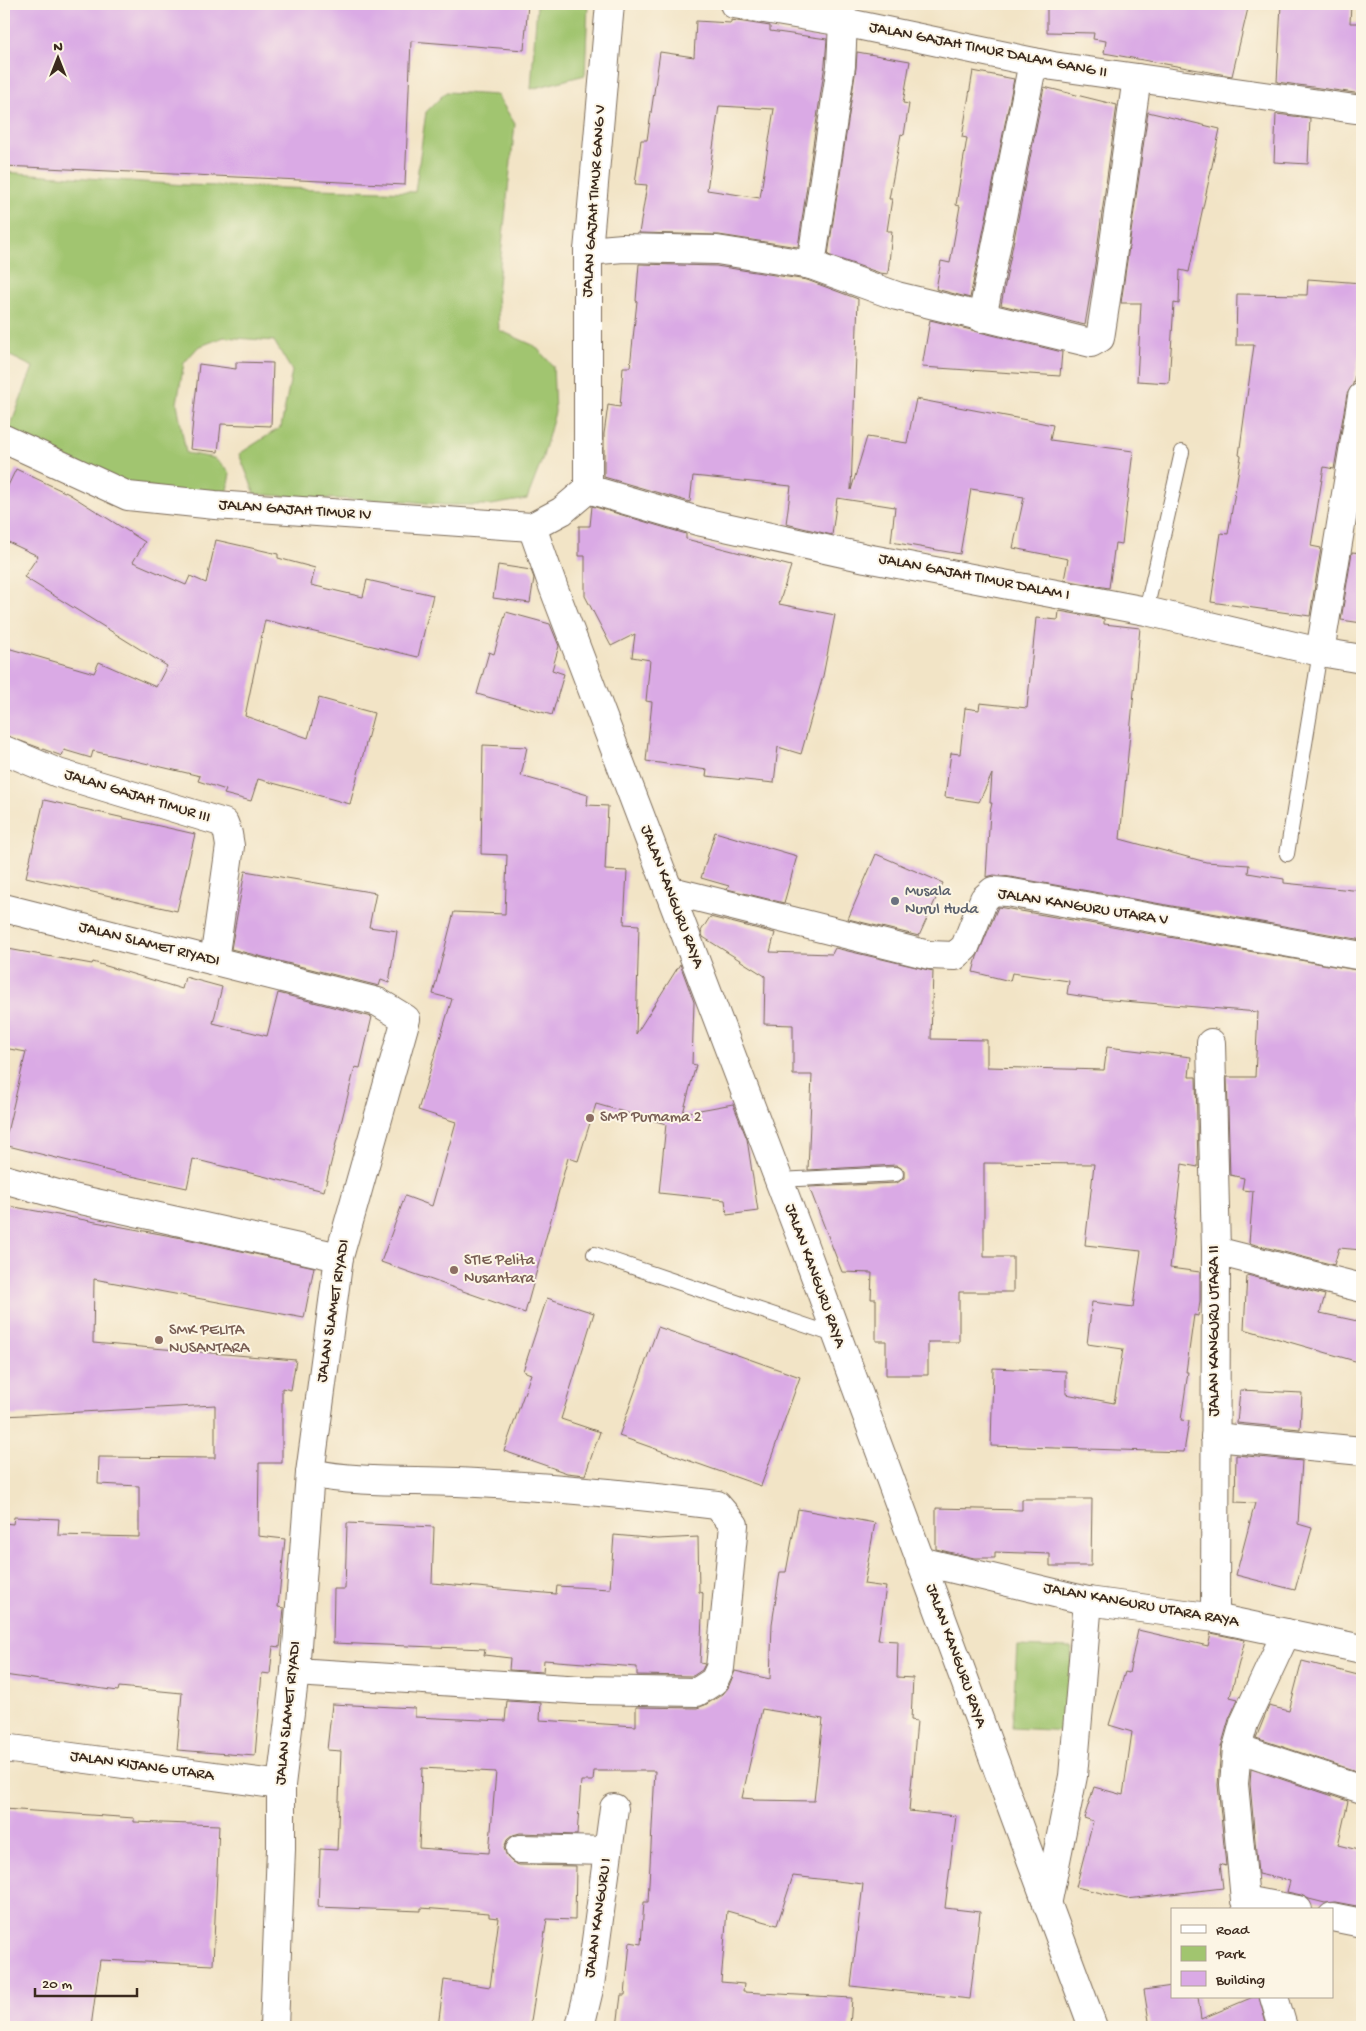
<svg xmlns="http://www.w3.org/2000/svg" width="1366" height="2031" viewBox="0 0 1366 2031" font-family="'Gochi Hand',sans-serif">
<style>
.green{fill:#a1c56f;stroke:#6e7846}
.building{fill:#daaae5;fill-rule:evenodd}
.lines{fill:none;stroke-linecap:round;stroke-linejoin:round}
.lane-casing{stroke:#7b6b59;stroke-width:16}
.street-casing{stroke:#7b6b59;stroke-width:30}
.lane{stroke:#fff;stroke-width:14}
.street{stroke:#fff;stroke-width:28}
.worship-dot{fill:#6b7280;stroke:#fcf5e5;stroke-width:2}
.education-dot{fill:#8d6e63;stroke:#fcf5e5;stroke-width:2}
.labels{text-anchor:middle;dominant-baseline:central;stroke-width:4;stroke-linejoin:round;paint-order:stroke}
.street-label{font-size:16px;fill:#3b2a1e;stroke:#fcf5e5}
.worship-label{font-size:16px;fill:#5b616d;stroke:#fcf5e5;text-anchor:start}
.education-label{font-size:16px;fill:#785e54;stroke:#fcf5e5;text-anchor:start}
</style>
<rect width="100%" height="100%" fill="#fcf5e5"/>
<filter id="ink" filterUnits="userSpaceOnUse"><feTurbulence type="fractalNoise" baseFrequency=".02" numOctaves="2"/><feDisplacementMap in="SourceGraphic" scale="10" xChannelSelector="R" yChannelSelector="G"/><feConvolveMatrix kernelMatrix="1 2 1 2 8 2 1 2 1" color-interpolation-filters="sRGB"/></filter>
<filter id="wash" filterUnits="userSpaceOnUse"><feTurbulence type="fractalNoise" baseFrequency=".0096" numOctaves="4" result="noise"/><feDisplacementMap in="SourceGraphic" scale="20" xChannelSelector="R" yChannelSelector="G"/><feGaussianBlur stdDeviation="1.12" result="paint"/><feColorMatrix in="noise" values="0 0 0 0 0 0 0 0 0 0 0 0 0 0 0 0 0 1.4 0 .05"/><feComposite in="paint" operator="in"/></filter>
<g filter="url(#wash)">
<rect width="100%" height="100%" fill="#f2e4c6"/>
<g class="green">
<path d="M537 4H588L585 75 531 89Z"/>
<path d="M446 92 497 95 515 124 497 293 499 330 535 346 553 366 555 412 542 460 527 499 491 505H444L406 501 307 498 255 494 239 454 281 427 292 371 274 341 224 337 198 347 184 363 177 403 186 453 214 458 230 473 227 491 198 496 115 480 9 430 33 367 4 353V172L185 185 415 192 426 112Z"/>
<path d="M1017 1646 1072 1648 1067 1731 1012 1728Z"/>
</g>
<g id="blocks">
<g class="building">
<path d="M4 4H528L524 50 411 41 405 185 4 166Z"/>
<path d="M1047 4H1249L1232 76 1104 53 1106 41 1093 39 1094 33 1047 32Z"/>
<path d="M1281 4H1351L1350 23H1362V94L1277 82Z"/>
<path d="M731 20 770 26V31L827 39 825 64 798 247 719 235 639 233 647 185 635 184 641 140H647L660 52 694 57 696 21 731 23ZM719 106 774 109 760 198 707 190Z"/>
<path d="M857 52 910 61 903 103 909 104 904 135 901 134 889 199H892L887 231H892L888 274 880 273 828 255 856 68Z"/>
<path d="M973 71 1014 79 970 298 936 289 941 261 950 263 960 206 956 205 967 138 962 137Z"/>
<path d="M1044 87 1117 105 1094 271 1085 325 1001 305Z"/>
<path d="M1148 112 1220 129 1189 272 1180 270 1179 304 1174 303 1169 383 1137 381 1141 303H1121Z"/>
<path d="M1276 114 1310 118 1308 164 1274 162Z"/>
<path d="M639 264 716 266 807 280 858 299 851 490 867 437 907 443 916 399 1053 425 1050 440 1133 451 1122 544 1115 543 1109 588 1064 580 1068 559 1013 548 1024 497 971 489 960 554 891 542 895 507 837 498 832 535 786 524 791 486 693 476 690 502 604 477V434L608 405 620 407 623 367H630L637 301H636Z"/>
<path d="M1308 279 1362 283V344L1353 384 1347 394 1334 469 1324 467 1311 546 1321 548 1310 616 1211 602 1221 533 1228 534 1241 456 1239 455 1254 345H1236L1237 294 1307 295Z"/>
<path d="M930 320 1062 352 1060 376 922 367Z"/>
<path d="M236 362 273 363 271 426 221 424 218 452 190 449 199 364 236 369Z"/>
<path d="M16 469 69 494 145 542 133 562 186 585 190 576 206 583 216 540 278 554V558L315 568 311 585 363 597 367 580 433 595 418 657 265 620 245 716 308 738 319 698 374 713 350 804 258 779 251 801 224 794 226 790 198 781 200 776 93 751 91 758 64 750 62 756 4 735V647L94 673 99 662 156 687 167 666 24 577 38 556 4 540V494Z"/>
<path d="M592 506 686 534V539L791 566 779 604 835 615 823 676 801 754 778 747 774 783 706 776 707 770 646 761 652 702 646 701 650 660 632 657 635 634 611 646 585 596V556H579V526H590Z"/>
<path d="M1352 552 1362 553V623L1341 620Z"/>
<path d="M498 565 531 570 534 578 530 603 493 598Z"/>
<path d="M1059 611 1104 619V624L1140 628 1120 839 1206 862 1249 865 1248 873 1284 879V883L1362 891V940L1010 877 994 875 986 877 990 812 992 803H990L992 774 979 802 945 797 951 753 960 754 965 708 979 710 980 703 1027 708 1036 618 1058 620Z"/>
<path d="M506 612 550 624 559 646 552 670 564 674 552 715 477 694 489 652 494 654Z"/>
<path d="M483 745 527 747 521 776 588 795 587 805 608 806 605 870 627 871 624 924 639 925 636 1034 680 964 694 1002 692 1064 696 1065 683 1113 733 1104 747 1139 758 1211 727 1215 725 1200 659 1193 666 1124 596 1104 578 1161 568 1158 525 1313 381 1262 405 1196 432 1206 456 1122 418 1110 452 999 433 994 454 912 505 914 507 855 481 854Z"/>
<path d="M44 800 195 834 177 911 26 877Z"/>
<path d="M715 832 797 856 784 903 727 889 729 886 701 878Z"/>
<path d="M876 854 943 883 919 936 848 919Z"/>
<path d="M245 871 376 893 369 927 397 931 389 983 381 980 379 986 231 949Z"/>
<path d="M998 907 1362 971V1250L1339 1248 1334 1265 1249 1243 1253 1191 1242 1190 1244 1178 1230 1175 1227 1077H1255L1258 1012 1099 999 1067 994 1069 981 1012 973 1010 981 973 972 977 957Z"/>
<path d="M710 917 775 933 770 952 832 954 835 948 933 971 931 1039 987 1040V1067L1104 1070 1107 1047 1191 1057 1189 1077H1196L1198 1167 1182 1164 1170 1268 1200 1272V1301L1198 1316 1194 1315 1186 1372H1188L1181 1420 1189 1421 1184 1452 991 1446 993 1368 1066 1371V1394L1114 1403 1123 1349 1087 1344 1092 1302 1133 1307 1141 1251 1085 1245 1094 1164 984 1163V1257H1013V1292H959V1342H928V1375H886V1341H876V1299H871L872 1273 842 1272 809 1187 897 1183 904 1178V1170L896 1165 808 1170 812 1075H793V1025L764 1024 765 976 703 937 701 931Z"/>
<path d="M8 949 92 964 93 962 182 989 185 977 222 987 213 1023 267 1036 278 993 372 1017 360 1068 355 1067 324 1191 193 1159 187 1188 113 1172 4 1145 26 1052 4 1048V974Z"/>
<path d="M4 1205 182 1238 314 1267 304 1318 94 1279 93 1343 296 1360 291 1390 282 1388V1463H259L258 1536 285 1539 278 1607 284 1608 280 1647 273 1646 270 1674 262 1673 255 1756 177 1750 182 1693 119 1687 118 1691 4 1675V1523L13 1524 14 1517 59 1519 58 1535 139 1537V1486L98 1484 99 1457 215 1458V1405L4 1416Z"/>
<path d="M1247 1275 1325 1295 1320 1313 1362 1322V1363L1244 1329Z"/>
<path d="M547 1298 594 1313 561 1419 600 1432 585 1475 567 1473 504 1451 531 1374 523 1371Z"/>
<path d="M658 1327 800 1377 761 1486 619 1436Z"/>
<path d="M1240 1390 1302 1393 1300 1429 1237 1423Z"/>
<path d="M1236 1455 1302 1461 1298 1524 1312 1528 1295 1590 1236 1575 1255 1503 1235 1502Z"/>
<path d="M1022 1499H1092L1091 1566H1050V1554L995 1552V1558H974L936 1549V1508L1022 1510Z"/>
<path d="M798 1509 875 1523 864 1584 886 1587 878 1640 898 1641 897 1677 913 1678 911 1720 917 1721 909 1811 956 1816 945 1908 980 1912 970 1999 851 1986 863 1884 793 1876 777 1925 727 1911 721 1982 744 1984 743 1992 852 1998 850 2027H617L621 1995H625L630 1942 641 1944 644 1902H648L655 1771H594L593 1781H581L577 1835 520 1833 513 1835 507 1840 504 1848 507 1857 512 1862 519 1865 576 1866 575 1920 547 1919 530 2027H438L444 1980 490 1987 499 1918 489 1917V1913L421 1908V1911L318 1907 320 1849 337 1850 341 1751 327 1750 332 1704 415 1708V1717L505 1721 507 1701 541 1703 540 1720 636 1726V1707L697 1708 705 1705 723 1694 728 1688 735 1671 770 1679 772 1624 780 1572H786ZM762 1709 823 1719 814 1801 753 1800 754 1799 742 1798ZM422 1768 496 1772 489 1853 419 1848Z"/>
<path d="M347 1523 434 1527 432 1583 556 1594 557 1586 610 1589 614 1535 658 1539 698 1537 699 1592 703 1593 700 1663 705 1664 702 1670 693 1676 637 1675V1667L544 1660 543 1672 509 1670 510 1658 484 1655 485 1649 333 1643 334 1589H345Z"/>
<path d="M1138 1630 1208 1646 1211 1633 1245 1640 1230 1697 1238 1699 1229 1719 1221 1747 1218 1785 1226 1866 1220 1864 1223 1888 1127 1899 1076 1887 1093 1821 1084 1818 1094 1787 1123 1795 1132 1732 1109 1725 1125 1672 1129 1673Z"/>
<path d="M1302 1661 1362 1676V1762L1359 1761 1356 1771 1256 1738 1269 1706 1289 1711Z"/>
<path d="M1251 1769 1348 1801 1338 1845 1362 1851V1907L1335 1902 1325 1903 1309 1899 1301 1895 1287 1892 1290 1881 1258 1874 1250 1784Z"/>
<path d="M4 1809 134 1818V1822L219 1825 213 1965 100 1960 91 2027H4Z"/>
<path d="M1172 1986V1997H1198L1201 2019 1253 1997H1259L1267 2027H1150L1144 1990Z"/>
</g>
</g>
</g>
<g filter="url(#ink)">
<use href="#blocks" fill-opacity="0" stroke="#7b6b59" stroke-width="1"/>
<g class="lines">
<defs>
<g id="lane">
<path d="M1146 611 1182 452"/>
<path d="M1287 854 1320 652"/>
<path d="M779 1180 896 1174"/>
<path d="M594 1254 837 1336"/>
</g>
<g id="street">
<path d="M734 4 843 22 1053 66 1362 110"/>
<path d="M588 251 623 248 717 250 811 265 841 66 843 22"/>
<path d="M811 265 897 296 1091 343 1100 338C1114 251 1124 165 1137 78"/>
<path d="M982 318 1033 62"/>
<path d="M4 439 128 496 215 505 532 527 562 511 588 489"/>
<path d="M588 489 698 521 866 558 1146 611 1320 652 1362 659"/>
<path d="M588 489V251L610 4"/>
<path d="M532 527 554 589 804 1246 1093 2027"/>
<path d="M1320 652 1362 397"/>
<path d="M4 750 58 773 224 823 228 834 230 846 214 961"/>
<path d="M668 890 929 955 955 956 965 947 984 899 993 891 1007 892 1362 956"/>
<path d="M4 908 378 1002 406 1019 339 1257 310 1473 295 1672 281 1785V1849L274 2027"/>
<path d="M1211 1043 1216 1251 1215 1618"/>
<path d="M4 1179 68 1197 339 1257"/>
<path d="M1216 1251 1362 1288"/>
<path d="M1215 1437 1362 1451"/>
<path d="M920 1561 1088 1601 1215 1618 1362 1649"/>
<path d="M295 1672 583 1690 697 1692 714 1681 720 1668 734 1525 717 1505C631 1494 544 1486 457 1482 408 1480 357 1483 310 1473"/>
<path d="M4 1748 281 1785"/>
<path d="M1237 1748 1362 1789"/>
<path d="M520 1849 608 1851"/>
<path d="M1245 1900 1298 1910"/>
<path d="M1047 1905 1073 1776 1088 1601"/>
<path d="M1248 1910 1245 1900 1234 1784 1237 1748 1244 1723 1286 1633"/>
<path d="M1332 1917 1362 1923"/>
<path d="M1274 1997 1283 2027"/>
<path d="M580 2027 590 1985 614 1808"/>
</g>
</defs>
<use href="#lane" class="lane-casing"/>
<use href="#street" class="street-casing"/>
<use href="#lane" class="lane"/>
<use href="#street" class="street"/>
</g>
</g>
<circle class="worship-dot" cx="895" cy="901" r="5"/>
<g class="education-dot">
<circle cx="590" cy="1118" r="5"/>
<circle cx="454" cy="1270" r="5"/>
<circle cx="159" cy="1340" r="5"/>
</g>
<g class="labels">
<g class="street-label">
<text transform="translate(988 51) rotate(11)">JALAN GAJAH TIMUR DALAM GANG II</text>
<text transform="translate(595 201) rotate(-86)">JALAN GAJAH TIMUR GANG V</text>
<text transform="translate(295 511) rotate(4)">JALAN GAJAH TIMUR IV</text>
<text transform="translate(974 578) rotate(11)">JALAN GAJAH TIMUR DALAM I</text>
<text transform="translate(137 797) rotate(17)">JALAN GAJAH TIMUR III</text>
<text transform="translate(671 897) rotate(69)">JALAN KANGURU RAYA</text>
<text transform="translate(1083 908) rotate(9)">JALAN KANGURU UTARA V</text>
<text transform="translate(149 945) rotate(14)">JALAN SLAMET RIYADI</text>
<text transform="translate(814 1276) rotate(70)">JALAN KANGURU RAYA</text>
<text transform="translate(334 1311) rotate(-81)">JALAN SLAMET RIYADI</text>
<text transform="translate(1215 1331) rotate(-90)">JALAN KANGURU UTARA II</text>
<text transform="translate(1141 1606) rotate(10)">JALAN KANGURU UTARA RAYA</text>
<text transform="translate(955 1656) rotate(70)">JALAN KANGURU RAYA</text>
<text transform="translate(289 1713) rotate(-84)">JALAN SLAMET RIYADI</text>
<text transform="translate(142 1767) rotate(8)">JALAN KIJANG UTARA</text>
<text transform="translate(599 1918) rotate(-82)">JALAN KANGURU I</text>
</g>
<g class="worship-label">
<text x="905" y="892">Musala<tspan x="905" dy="18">Nurul Huda</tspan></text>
</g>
<g class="education-label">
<text x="600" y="1118">SMP Purnama 2</text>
<text x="464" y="1261">STIE Pelita<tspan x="464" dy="18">Nusantara</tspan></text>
<text x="169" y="1331">SMK PELITA<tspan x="169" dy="18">NUSANTARA</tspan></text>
</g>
</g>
<rect width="1366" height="2031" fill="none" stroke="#fcf5e5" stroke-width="20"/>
<rect x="1171" y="1908" width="162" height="90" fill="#fcf5e5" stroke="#afa495"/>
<rect x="1181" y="1925" width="25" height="8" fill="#ffffff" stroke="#afa495"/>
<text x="1216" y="1934" font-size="15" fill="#3b2a1e">Road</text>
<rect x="1181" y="1946" width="25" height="15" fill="#a1c56f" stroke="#afa495"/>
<text x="1216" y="1958" font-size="15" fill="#3b2a1e">Park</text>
<rect x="1181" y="1971" width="25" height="15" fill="#daaae5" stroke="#afa495"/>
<text x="1216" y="1984" font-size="15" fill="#3b2a1e">Building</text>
<g transform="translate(58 58)" stroke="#fcf5e5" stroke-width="4" paint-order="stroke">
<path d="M0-4L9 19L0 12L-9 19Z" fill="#3b2a1e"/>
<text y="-8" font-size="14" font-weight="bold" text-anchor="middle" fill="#3b2a1e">N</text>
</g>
<path d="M35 1988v8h102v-8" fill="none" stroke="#3b2a1e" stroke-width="2.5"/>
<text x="42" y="1988" font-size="15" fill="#3b2a1e" stroke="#fcf5e5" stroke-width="4" paint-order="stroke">20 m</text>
</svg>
